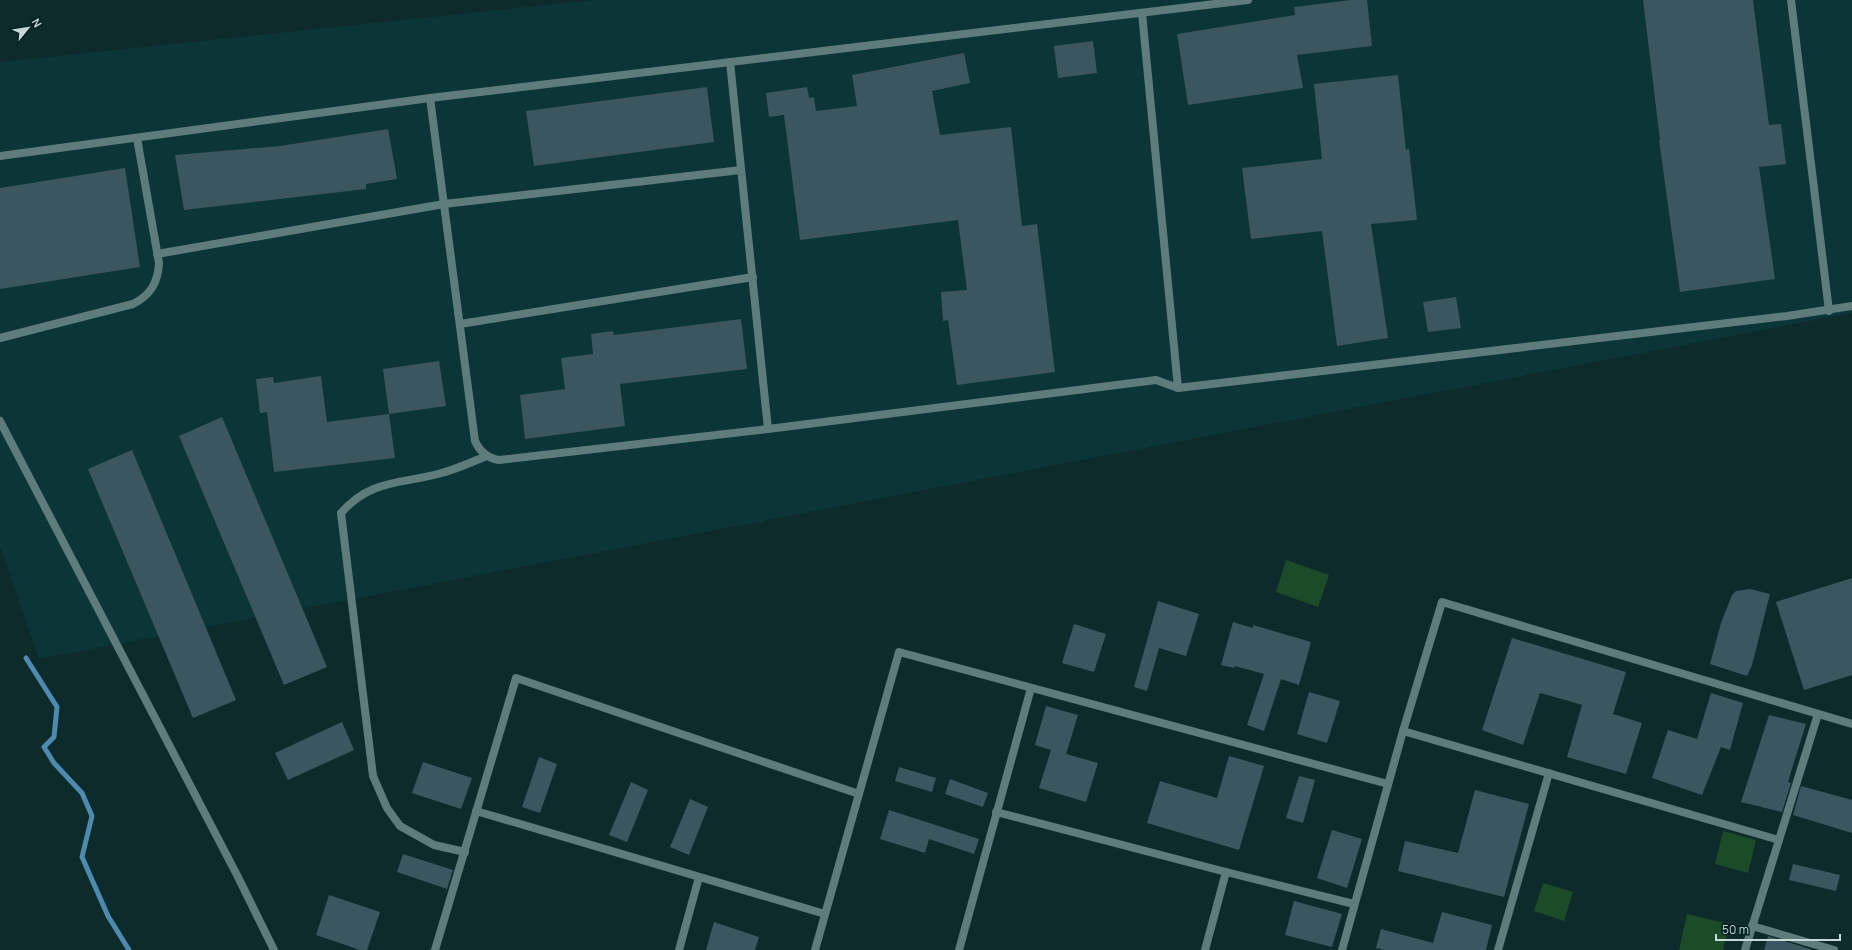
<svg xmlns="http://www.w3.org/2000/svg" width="1852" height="950" viewBox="0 0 1852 950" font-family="Manrope,sans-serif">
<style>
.built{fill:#0b3536}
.green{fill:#1b4b28}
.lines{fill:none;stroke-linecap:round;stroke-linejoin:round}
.stream{stroke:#4e8ab0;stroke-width:5}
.building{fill:#3b565e}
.street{stroke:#5e7c7c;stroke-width:8}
</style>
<rect width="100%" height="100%" fill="#0e2b2b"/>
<path class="built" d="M594 0H1852V313L39 659 0 546V62Z"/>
<g class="green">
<path d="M1286 560 1329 575 1318 607 1276 592Z"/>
<path d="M1723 831 1756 840 1748 873 1715 864Z"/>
<path d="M1543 883 1573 892 1564 921 1534 911Z"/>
<path d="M1687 914 1729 924 1723 950H1679Z"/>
</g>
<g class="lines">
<path class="stream" d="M26 658 57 707 54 737 44 747 54 763 82 793 92 816 82 857 108 916 129 950"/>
</g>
<g class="building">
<path d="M1351 0H1367L1372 46 1297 55 1303 88 1188 105 1177 34 1295 15 1294 7Z"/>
<path d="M1643 0H1753L1769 125 1781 124 1786 164 1759 167 1775 279 1680 292 1659 140H1660Z"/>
<path d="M1093 41 1097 73 1058 78 1054 46Z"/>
<path d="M964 53 970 83 932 91 940 135 1011 127 1022 226 1037 224 1055 372 957 385 948 320 943 321 941 292 967 290 958 220 800 240 784 115 769 117 766 93 807 87 809 98 814 97 816 111 857 106 852 75Z"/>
<path d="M1398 75 1406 150 1409 149 1417 220 1371 224 1388 338 1337 346 1322 231 1251 239 1242 168 1322 159 1314 84Z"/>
<path d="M707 87 714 142 534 166 526 111Z"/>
<path d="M388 129 397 179 366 184V189L184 210 175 155 280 146Z"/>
<path d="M125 168 140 267 0 289V188Z"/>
<path d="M1456 297 1461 328 1428 332 1423 302Z"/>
<path d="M741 319 747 369 620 384 625 426 525 439 520 395 565 389 561 358 593 354 591 334 613 331 614 335Z"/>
<path d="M439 361 446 406 389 414 383 369Z"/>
<path d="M321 376 327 422 389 414 395 458 274 472 267 412 260 413 256 379 273 377 274 383Z"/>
<path d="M222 417 327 667 284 685 179 436Z"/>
<path d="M132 450 236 700 193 718 88 469Z"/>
<path d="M1852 578V675L1804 690 1776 602Z"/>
<path d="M1750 589 1770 594 1752 665 1747 676 1710 664 1721 623 1732 595 1736 591Z"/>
<path d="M1158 601 1199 614 1186 656 1159 648 1147 691 1134 687Z"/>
<path d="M1233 622 1253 628V625L1311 642 1299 685 1281 679 1264 731 1247 725 1264 674 1235 666 1234 668 1221 665Z"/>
<path d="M1074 624 1106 634 1094 672 1062 663Z"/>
<path d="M1512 638 1626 672 1613 714 1642 723 1626 774 1567 757 1582 705 1569 701 1540 693 1523 745 1482 730Z"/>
<path d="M1309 692 1340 701 1327 743 1297 734Z"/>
<path d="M1711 693 1743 703 1730 750 1721 747 1702 795 1652 778 1668 730 1697 739Z"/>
<path d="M1046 706 1078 715 1066 754 1098 763 1086 802 1039 788 1051 750 1035 745Z"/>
<path d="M1769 715 1806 724 1794 762 1788 782 1791 783 1782 812 1741 802Z"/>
<path d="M342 722 354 750 288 780 275 753Z"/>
<path d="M1229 756 1264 766 1239 850 1147 823 1160 781 1217 798Z"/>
<path d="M539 757 557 764 540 813 522 807Z"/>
<path d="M423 762 472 778 461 809 412 793Z"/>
<path d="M899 767 936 778 932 792 895 781Z"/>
<path d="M1299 776 1315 780 1303 823 1286 818Z"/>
<path d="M950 779 988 793 983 807 945 794Z"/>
<path d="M631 782 648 790 627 842 609 835Z"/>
<path d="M1801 786 1852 800V833L1793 815Z"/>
<path d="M1475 790 1529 804 1504 897 1398 871 1405 841 1458 853Z"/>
<path d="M690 799 708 807 689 855 670 847Z"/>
<path d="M889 810 979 839 974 854 929 839 925 853 880 839Z"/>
<path d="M1332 830 1362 839 1347 888 1317 878Z"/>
<path d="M403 854 453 870 447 889 397 872Z"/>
<path d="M1793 864 1840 875 1836 891 1789 880Z"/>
<path d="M329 895 380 912 367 950H360L316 935Z"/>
<path d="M1294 901 1342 914 1332 947 1285 935Z"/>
<path d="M1442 912 1492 925 1486 950H1385L1376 948 1381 929 1433 943Z"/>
<path d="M714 922 759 937 755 950H706Z"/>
<path d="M1768 936 1813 950H1764Z"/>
</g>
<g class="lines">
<g class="street">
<path d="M1791 0 1829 311"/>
<path d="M1142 13 1178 388"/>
<path d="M730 62 768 429"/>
<path d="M430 98 475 441C480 452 487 458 499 460L768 429 1156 380 1178 388 1787 316 1852 306"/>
<path d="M0 156 430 98 1248 0"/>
<path d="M157 254 444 204 741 170"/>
<path d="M460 324 753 277"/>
<path d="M0 338 133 304C151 295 158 282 159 263L137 138"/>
<path d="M0 421 237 875 274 950"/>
<path d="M1403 731 1779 840"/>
<path d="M476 811 825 914"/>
<path d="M996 812 1226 872 1354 904"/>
<path d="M465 852 434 845 400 826 387 808 373 776 341 513C370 480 399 484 438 474 455 470 471 462 487 456"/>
<path d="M1752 926 1834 950"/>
<path d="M435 950 516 678 859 794"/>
<path d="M679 950 699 877"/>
<path d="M815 950 899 652 1388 784"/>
<path d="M959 950 1031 688"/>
<path d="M1205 950 1226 872"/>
<path d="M1342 950 1403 731 1442 602 1852 724"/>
<path d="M1498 950 1549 773"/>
<path d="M1745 950 1818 714"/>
</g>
</g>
<g transform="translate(28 28) rotate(60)" stroke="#042122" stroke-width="3" paint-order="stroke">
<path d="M0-3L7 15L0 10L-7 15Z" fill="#c9d9d9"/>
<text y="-6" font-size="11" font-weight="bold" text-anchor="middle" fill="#c9d9d9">N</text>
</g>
<path d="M1716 934v6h124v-6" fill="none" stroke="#c9d9d9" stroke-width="2"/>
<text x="1722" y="934" font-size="12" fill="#c9d9d9" stroke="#042122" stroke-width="3" paint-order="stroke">50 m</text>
</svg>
